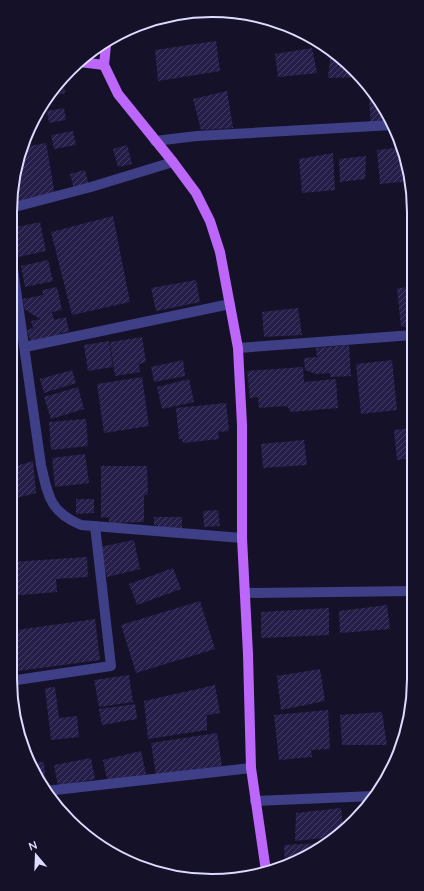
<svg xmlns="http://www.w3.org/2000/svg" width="424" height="891" viewBox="0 0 424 891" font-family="'Nunito Sans',sans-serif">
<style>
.building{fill:url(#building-hatch)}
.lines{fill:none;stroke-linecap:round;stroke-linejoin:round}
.minor{stroke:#3e3f86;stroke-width:10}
.major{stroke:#bc66fa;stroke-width:10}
.rim{fill:none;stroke:#dddbfe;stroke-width:2}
</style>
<defs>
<pattern id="building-hatch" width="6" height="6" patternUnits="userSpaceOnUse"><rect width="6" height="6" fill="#251e49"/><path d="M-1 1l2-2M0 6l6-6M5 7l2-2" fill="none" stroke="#443e64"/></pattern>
</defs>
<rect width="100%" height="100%" fill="#151129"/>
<g class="building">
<path d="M216 41 220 71 158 81 155 50Z"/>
<path d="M312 48 317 73 278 77 275 54Z"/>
<path d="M331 50 335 52 360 77 328 78Z"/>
<path d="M63 79 65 93 52 96 57 88Z"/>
<path d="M368 85 372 89 393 125 371 126Z"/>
<path d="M227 91 233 128 201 130 193 99Z"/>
<path d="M64 108 66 120 49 123 47 111Z"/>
<path d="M73 131 76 145 54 149 51 135Z"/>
<path d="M46 143 55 195 12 203 17 177 21 176 19 166 23 147Z"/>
<path d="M127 145 132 164 118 167 113 149Z"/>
<path d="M402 147 411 181 380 184 377 150Z"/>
<path d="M333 153 335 190 302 193 299 159Z"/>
<path d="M366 156 365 179 340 182 339 159Z"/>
<path d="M85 170 89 185 74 189 70 174Z"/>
<path d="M113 216 130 302 72 315 51 232Z"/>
<path d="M40 222 46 251 18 257 12 228Z"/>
<path d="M48 260 53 281 25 287 21 266Z"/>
<path d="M196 280 200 302 156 311 151 288Z"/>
<path d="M57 287 62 310 52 312 54 320 66 317 69 332 61 333 62 337 31 343 27 330 33 328 31 321 40 319 24 309 23 299 43 295 42 290Z"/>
<path d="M413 287V326L401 327 397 288Z"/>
<path d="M298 308 302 335 264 337 262 312Z"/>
<path d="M142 337 146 362 139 364 140 372 115 376 110 342Z"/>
<path d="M109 341 113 367 88 371 84 345Z"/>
<path d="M349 345 351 376 330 377V373L316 374 305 370 304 358 317 357 316 348Z"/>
<path d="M183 360 185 376 154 382 151 367Z"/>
<path d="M392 360 397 410 361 414 356 364Z"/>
<path d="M303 367 304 382 336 379 338 408 291 412 287 406 259 408 258 397 250 398 247 371Z"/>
<path d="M72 370 76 383 44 393 40 379Z"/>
<path d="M142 377 149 426 104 433 97 384Z"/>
<path d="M189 379 194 402 162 409 157 387Z"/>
<path d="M78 387 84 409 51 419 44 397Z"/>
<path d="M226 403 229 431 218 432 219 439 183 443 182 439H179L176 408Z"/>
<path d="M86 419 88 446 51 450 49 422Z"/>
<path d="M413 428V458L397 460 394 430Z"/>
<path d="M304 440 307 465 263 468 261 444Z"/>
<path d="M85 454 89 483 55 487 52 458Z"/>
<path d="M33 461 36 493 16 498 13 467Z"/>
<path d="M101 466H147L148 494 144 496V522L109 523V517L101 518Z"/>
<path d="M407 471H413V486L408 487Z"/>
<path d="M76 499H94V513L76 514Z"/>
<path d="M218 510 220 526 204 527 203 511Z"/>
<path d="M154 517H182V529H158V525H154Z"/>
<path d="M134 540 140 569 107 577 99 547Z"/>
<path d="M87 557 88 577 56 579 57 592 10 596V562Z"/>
<path d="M173 568 181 589 137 605 129 584Z"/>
<path d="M200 601 215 649 136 673 121 625Z"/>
<path d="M387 605 390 629 340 633 339 611Z"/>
<path d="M329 608V635L261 638V612Z"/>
<path d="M95 619 100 660 10 672V631Z"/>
<path d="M320 669 325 701 281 710 277 676Z"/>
<path d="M129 675 133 702 99 707 94 680Z"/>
<path d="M215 685 220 713 207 715V730L148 739 144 701Z"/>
<path d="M55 687 59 718 77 716 79 737 51 740 45 688Z"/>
<path d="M135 704 137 719 102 725 99 709Z"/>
<path d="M328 710 330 749 311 750 312 757 279 760 274 715Z"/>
<path d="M382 712 387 745H342L340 715Z"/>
<path d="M217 733 222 766 156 775 151 743Z"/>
<path d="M141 751 146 774 108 783 103 760Z"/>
<path d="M91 758 95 779 58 786 54 765Z"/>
<path d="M44 762 46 785H43L31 763Z"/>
<path d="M341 808 343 828 332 837 295 841 296 813Z"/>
<path d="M323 843 302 860 285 865 284 845Z"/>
</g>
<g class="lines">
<g class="minor">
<path d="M155 141 197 136 393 125"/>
<path d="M11 208 91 187 173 162"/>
<path d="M10 248 41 465C48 496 50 512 81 525L242 538"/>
<path d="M25 347 230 304"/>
<path d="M238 348 413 335"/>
<path d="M245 593 414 591"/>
<path d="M10 681 111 666 95 526"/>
<path d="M46 791 251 768"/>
<path d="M255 801 374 796"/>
</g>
<g class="major">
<path d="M106 45 104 65 118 94 173 162 196 193 210 221 220 252 238 348 242 425V538L248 654 251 768 266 871"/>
<path d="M80 62 104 65"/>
</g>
</g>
<path d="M0 0H424V891H0ZM212 17H212A195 195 0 0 1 407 212V679A195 195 0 0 1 212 874H212A195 195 0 0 1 17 679V212A195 195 0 0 1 212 17Z" fill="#151129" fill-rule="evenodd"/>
<path class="rim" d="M212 17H212A195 195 0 0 1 407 212V679A195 195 0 0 1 212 874H212A195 195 0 0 1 17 679V212A195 195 0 0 1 212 17Z"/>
<g transform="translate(36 855) rotate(341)" stroke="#151129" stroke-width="3" paint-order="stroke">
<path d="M0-3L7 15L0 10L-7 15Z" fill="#dddbfe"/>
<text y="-6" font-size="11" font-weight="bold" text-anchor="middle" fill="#dddbfe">N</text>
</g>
</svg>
